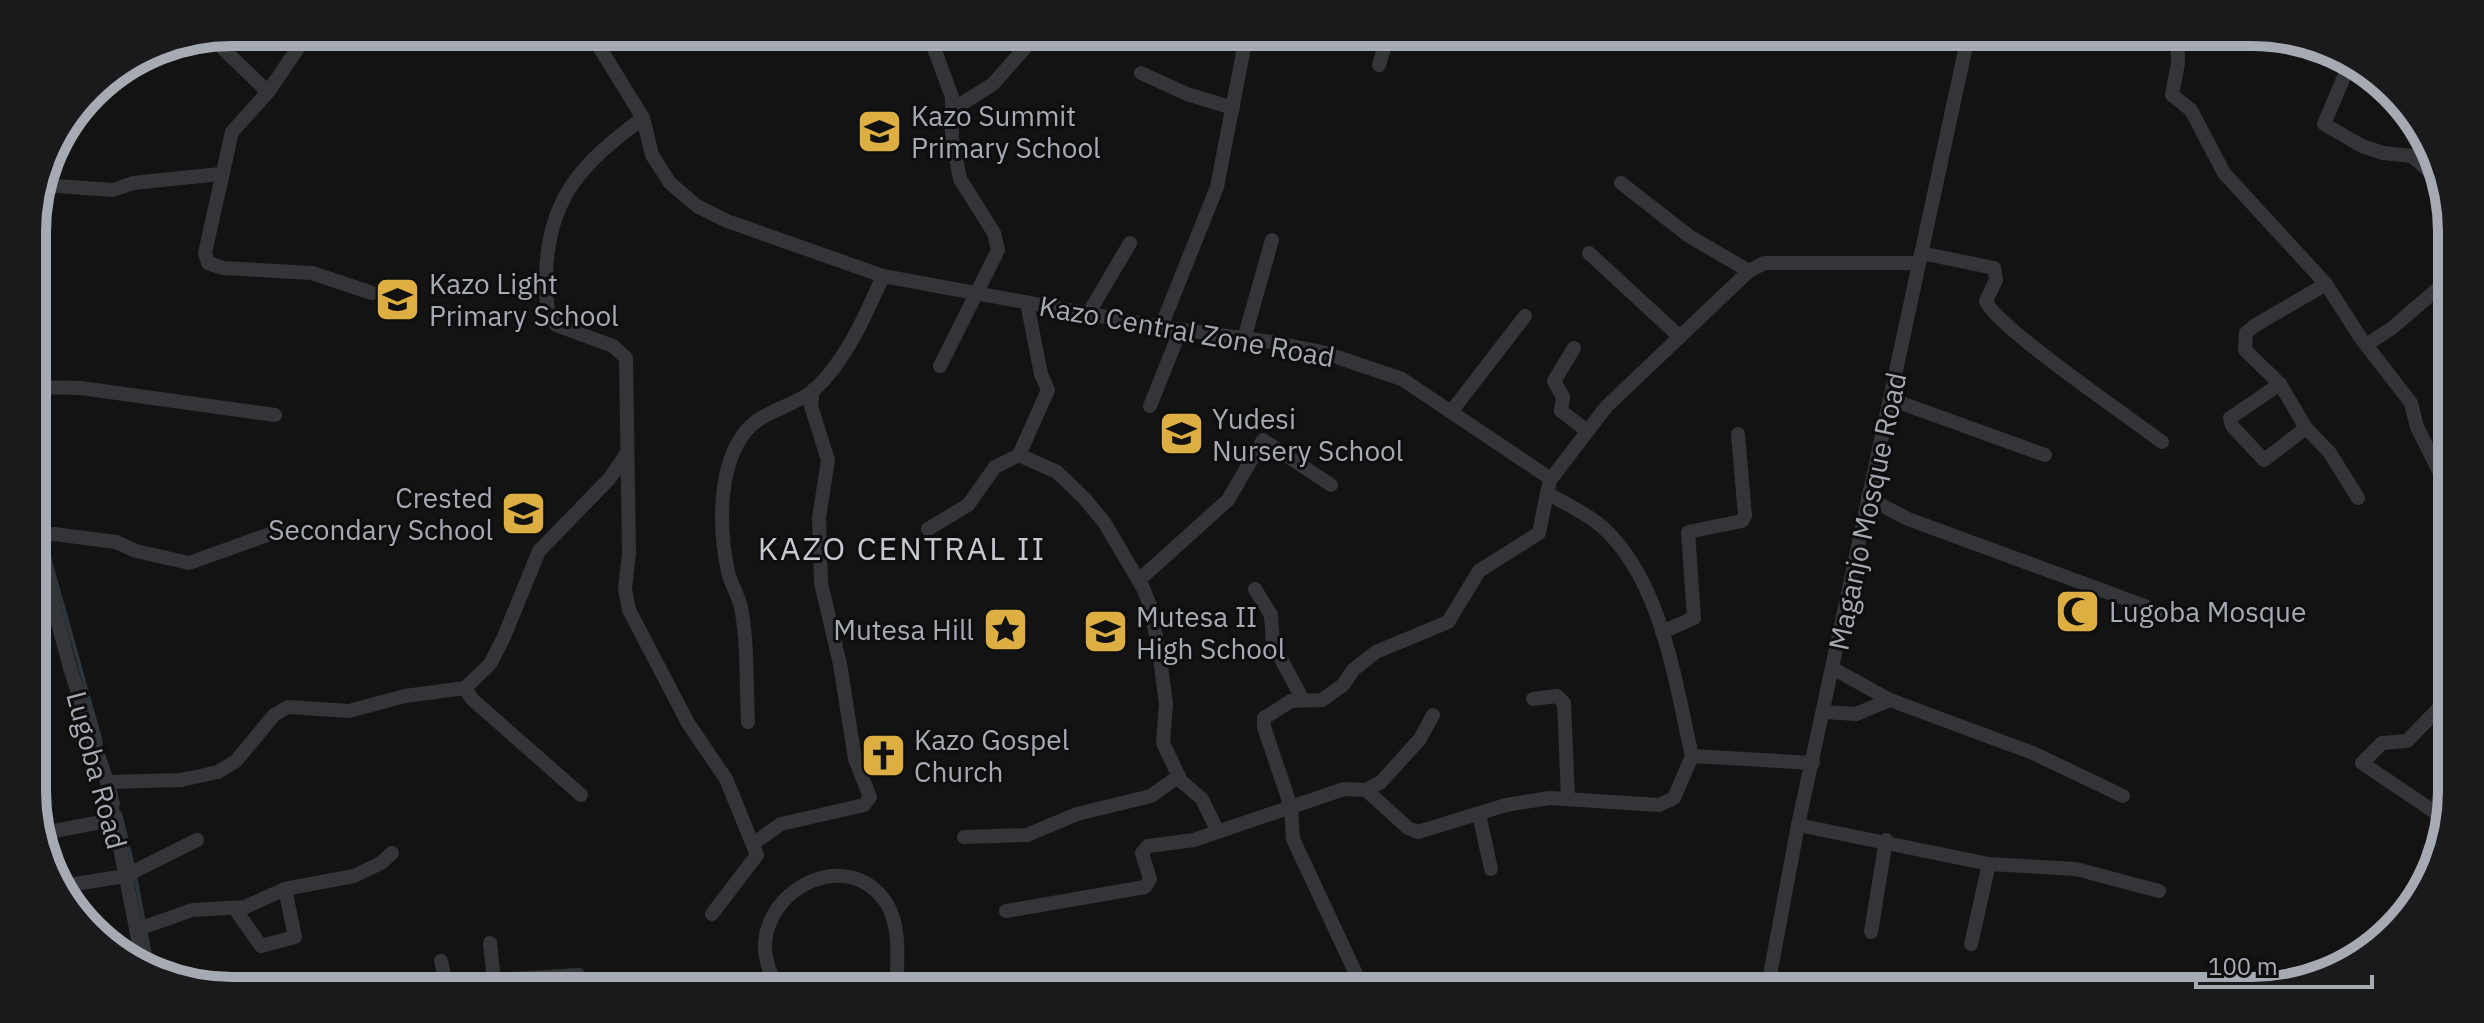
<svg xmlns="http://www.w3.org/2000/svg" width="2484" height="1023" viewBox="0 0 2484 1023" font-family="'IBM Plex Sans',sans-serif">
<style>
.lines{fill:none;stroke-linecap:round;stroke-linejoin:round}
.stream{stroke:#2e353b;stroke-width:4}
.minor{stroke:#343539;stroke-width:14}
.labels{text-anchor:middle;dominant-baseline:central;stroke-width:6;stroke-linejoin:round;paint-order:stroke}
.poi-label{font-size:28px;fill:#a6aab3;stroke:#0e0e0f;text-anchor:start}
.street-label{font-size:28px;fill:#a6aab3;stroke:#0e0e0f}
.quarter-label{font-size:32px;letter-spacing:2px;fill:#c6c9d0;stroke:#0e0e0f}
.rim{fill:none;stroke:#a6aab3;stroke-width:10}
</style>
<rect width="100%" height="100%" fill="#131314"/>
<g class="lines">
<g class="stream">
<path d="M34 481 43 530"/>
<path d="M44 539 101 742"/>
<path d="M34 586H35"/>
<path d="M114 785 118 804"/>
<path d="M120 813 133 866"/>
<path d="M135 875 153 971"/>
</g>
<g class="minor">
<path d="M309 32 268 92 232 132 205 253 208 263 223 268 312 273 372 293"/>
<path d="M590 32 643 118 652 155 670 183 697 206 727 221 883 276 1161 327 1272 342 1322 352 1402 379 1551 479 1606 407 1749 271 1764 263H1919"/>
<path d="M928 32 952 97V138L960 179 994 233 998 250 940 366"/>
<path d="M1228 32 1245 38"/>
<path d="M2177 32 2178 63 2172 95 2191 110 2224 173 2326 284 2360 337 2411 403 2417 427 2446 485"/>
<path d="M210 36 268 92"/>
<path d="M1379 65 1389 32"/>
<path d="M2349 65 2324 124 2362 146 2383 153 2412 156 2438 179"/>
<path d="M1141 73 1187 94 1233 108"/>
<path d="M952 110 993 84 1039 32"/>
<path d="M643 118C582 163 547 198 546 278 546 294 545 311 556 325L613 346 626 358 629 553 625 589 629 610 688 723 726 779 757 855 712 914"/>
<path d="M1621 183 1689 236 1749 271"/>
<path d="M42 185 113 190 133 183 220 174"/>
<path d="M1589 253 1680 337"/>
<path d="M1921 253 1994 268 1996 280 1986 301C1994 325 2133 420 2162 442"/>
<path d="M2326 284 2254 326 2246 333 2245 350 2280 384 2306 428 2330 453 2358 498"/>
<path d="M1088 314 1130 243"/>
<path d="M1161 327 1217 187 1247 32"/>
<path d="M1244 339 1272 240"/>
<path d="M2366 345 2392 328 2449 279"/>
<path d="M1574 348 1554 381 1563 397 1561 411 1586 430"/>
<path d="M2280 384 2230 418 2232 426 2264 460 2306 428"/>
<path d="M33 387 81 388 275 415"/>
<path d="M1890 399 2045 455"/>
<path d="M1150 406 1180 331"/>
<path d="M1451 412 1525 316"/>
<path d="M1019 455 1057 472 1084 498 1104 522 1143 588 1151 608 1161 666 1166 704 1163 743 1181 781 1202 799 1217 830"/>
<path d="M1549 485 1547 493C1564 503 1584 512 1600 525 1661 577 1675 681 1692 756"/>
<path d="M1868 498 1908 519 2145 606 2160 617"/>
<path d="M928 529 968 505 995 467 1019 455 1048 390 1041 374 1027 303"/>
<path d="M34 531 70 668 107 782 143 964"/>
<path d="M35 536 54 534 116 542 136 551 189 563 284 529"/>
<path d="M1139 580 1228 500 1263 440 1331 485"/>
<path d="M1255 589 1271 615 1273 644 1303 700"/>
<path d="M1662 632 1694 618 1688 532 1742 521 1745 516 1738 434"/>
<path d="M1834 669 1890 700 2033 753 2123 796"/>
<path d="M465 688 490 664 503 639 539 551 610 478 627 453"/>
<path d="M1533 699 1557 696 1564 703 1568 798"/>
<path d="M1824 712 1856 714 1890 700"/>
<path d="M748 722C746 685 748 644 741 607 738 595 731 584 728 572 719 530 717 466 746 431 763 410 794 407 814 390 846 361 866 314 883 276"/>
<path d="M107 782 181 780 218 772 236 761 274 715 288 707 349 711 405 696 465 688 472 699 581 795"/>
<path d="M1366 790 1381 782 1420 739 1433 715"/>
<path d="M1479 814 1491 869"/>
<path d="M2442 817 2362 763 2382 743 2407 741 2443 704"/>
<path d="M1798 825 1989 864 2076 869 2159 891"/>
<path d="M38 834 112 820"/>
<path d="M964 837 1027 835 1077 814 1151 796 1179 776"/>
<path d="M754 843 781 824 864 805 870 797 855 759 840 664 821 583 819 518 828 460 811 406 813 390"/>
<path d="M63 886 125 876 197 840"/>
<path d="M235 909 261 946 295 937 285 889"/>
<path d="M1006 911 1145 887 1150 879 1142 853 1148 846 1194 840 1344 789 1366 790 1408 828 1418 832 1506 805 1549 798 1659 805 1674 798 1692 756 1813 763"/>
<path d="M136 930 192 910 245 907 285 889 354 876 381 863 392 853"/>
<path d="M1871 932 1886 840"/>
<path d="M490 943 495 991"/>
<path d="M1971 944 1989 864"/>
<path d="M441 961 448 991"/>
<path d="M495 980 578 975 582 991"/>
<path d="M777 991C772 977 764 959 765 944 768 886 848 848 885 901 902 925 897 963 896 991"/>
<path d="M1364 991 1293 839 1291 807 1264 727V718L1291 701 1322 700 1343 685 1353 670 1376 652 1448 622 1479 571 1539 533 1547 493"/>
<path d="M1767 991 1798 825 1969 32"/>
</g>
</g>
<defs>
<symbol id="school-square" viewBox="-11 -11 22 22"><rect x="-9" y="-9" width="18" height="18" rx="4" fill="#ddae42" stroke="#0e0e0f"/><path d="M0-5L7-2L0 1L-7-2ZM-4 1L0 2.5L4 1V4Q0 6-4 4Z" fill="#111"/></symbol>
<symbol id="mosque-square" viewBox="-11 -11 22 22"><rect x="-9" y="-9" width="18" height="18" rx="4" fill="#ddae42" stroke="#0e0e0f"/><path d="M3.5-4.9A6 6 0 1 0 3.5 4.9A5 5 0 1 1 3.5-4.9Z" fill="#111"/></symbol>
<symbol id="sight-square" viewBox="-11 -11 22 22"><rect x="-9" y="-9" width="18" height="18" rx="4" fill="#ddae42" stroke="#0e0e0f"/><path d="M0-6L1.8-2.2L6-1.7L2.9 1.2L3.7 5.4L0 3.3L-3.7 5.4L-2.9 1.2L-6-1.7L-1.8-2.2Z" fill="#111"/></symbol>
<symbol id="church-square" viewBox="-11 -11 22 22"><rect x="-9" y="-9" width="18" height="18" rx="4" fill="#ddae42" stroke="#0e0e0f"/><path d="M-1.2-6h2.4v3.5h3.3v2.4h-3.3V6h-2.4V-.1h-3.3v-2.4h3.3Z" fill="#111"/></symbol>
</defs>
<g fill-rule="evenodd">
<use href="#school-square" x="854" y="106" width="51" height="51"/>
<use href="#school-square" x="372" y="274" width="51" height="51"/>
<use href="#school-square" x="1156" y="408" width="51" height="51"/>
<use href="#school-square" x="498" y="488" width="51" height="51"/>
<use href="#mosque-square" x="2052" y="586" width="51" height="51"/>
<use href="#sight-square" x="980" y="604" width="51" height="51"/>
<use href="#school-square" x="1080" y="606" width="51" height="51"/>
<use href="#church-square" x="858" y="730" width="51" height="51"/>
</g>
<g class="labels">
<g class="poi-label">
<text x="911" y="115">Kazo Summit<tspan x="911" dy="32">Primary School</tspan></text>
<text x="429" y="283">Kazo Light<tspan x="429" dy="32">Primary School</tspan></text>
<text x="1212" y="418">Yudesi<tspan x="1212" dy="32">Nursery School</tspan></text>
<text x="493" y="497" text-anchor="end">Crested<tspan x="493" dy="32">Secondary School</tspan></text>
<text x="2109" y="611">Lugoba Mosque</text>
<text x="1136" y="616">Mutesa II<tspan x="1136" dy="32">High School</tspan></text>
<text x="974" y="629" text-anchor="end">Mutesa Hill</text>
<text x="914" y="739">Kazo Gospel<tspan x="914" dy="32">Church</tspan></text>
</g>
<g class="street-label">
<text transform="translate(1187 331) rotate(10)">Kazo Central Zone Road</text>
<text transform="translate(1867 511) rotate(-78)">Maganjo Mosque Road</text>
<text transform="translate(97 770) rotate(75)">Lugoba Road</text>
</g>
<g class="quarter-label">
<text x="902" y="548">KAZO CENTRAL II</text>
</g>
</g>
<path d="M0 0H2484V1023H0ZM232 46H2252A186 186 0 0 1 2438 232V791A186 186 0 0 1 2252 977H232A186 186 0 0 1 46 791V232A186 186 0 0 1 232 46Z" fill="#1a1a1c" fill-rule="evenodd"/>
<path class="rim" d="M232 46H2252A186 186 0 0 1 2438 232V791A186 186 0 0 1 2252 977H232A186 186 0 0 1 46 791V232A186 186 0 0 1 232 46Z"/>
<path d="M2196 975v12h176v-12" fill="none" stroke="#a6aab3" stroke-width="4"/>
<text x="2208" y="975" font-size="24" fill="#a6aab3" stroke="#0e0e0f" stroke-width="6" paint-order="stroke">100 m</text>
</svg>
